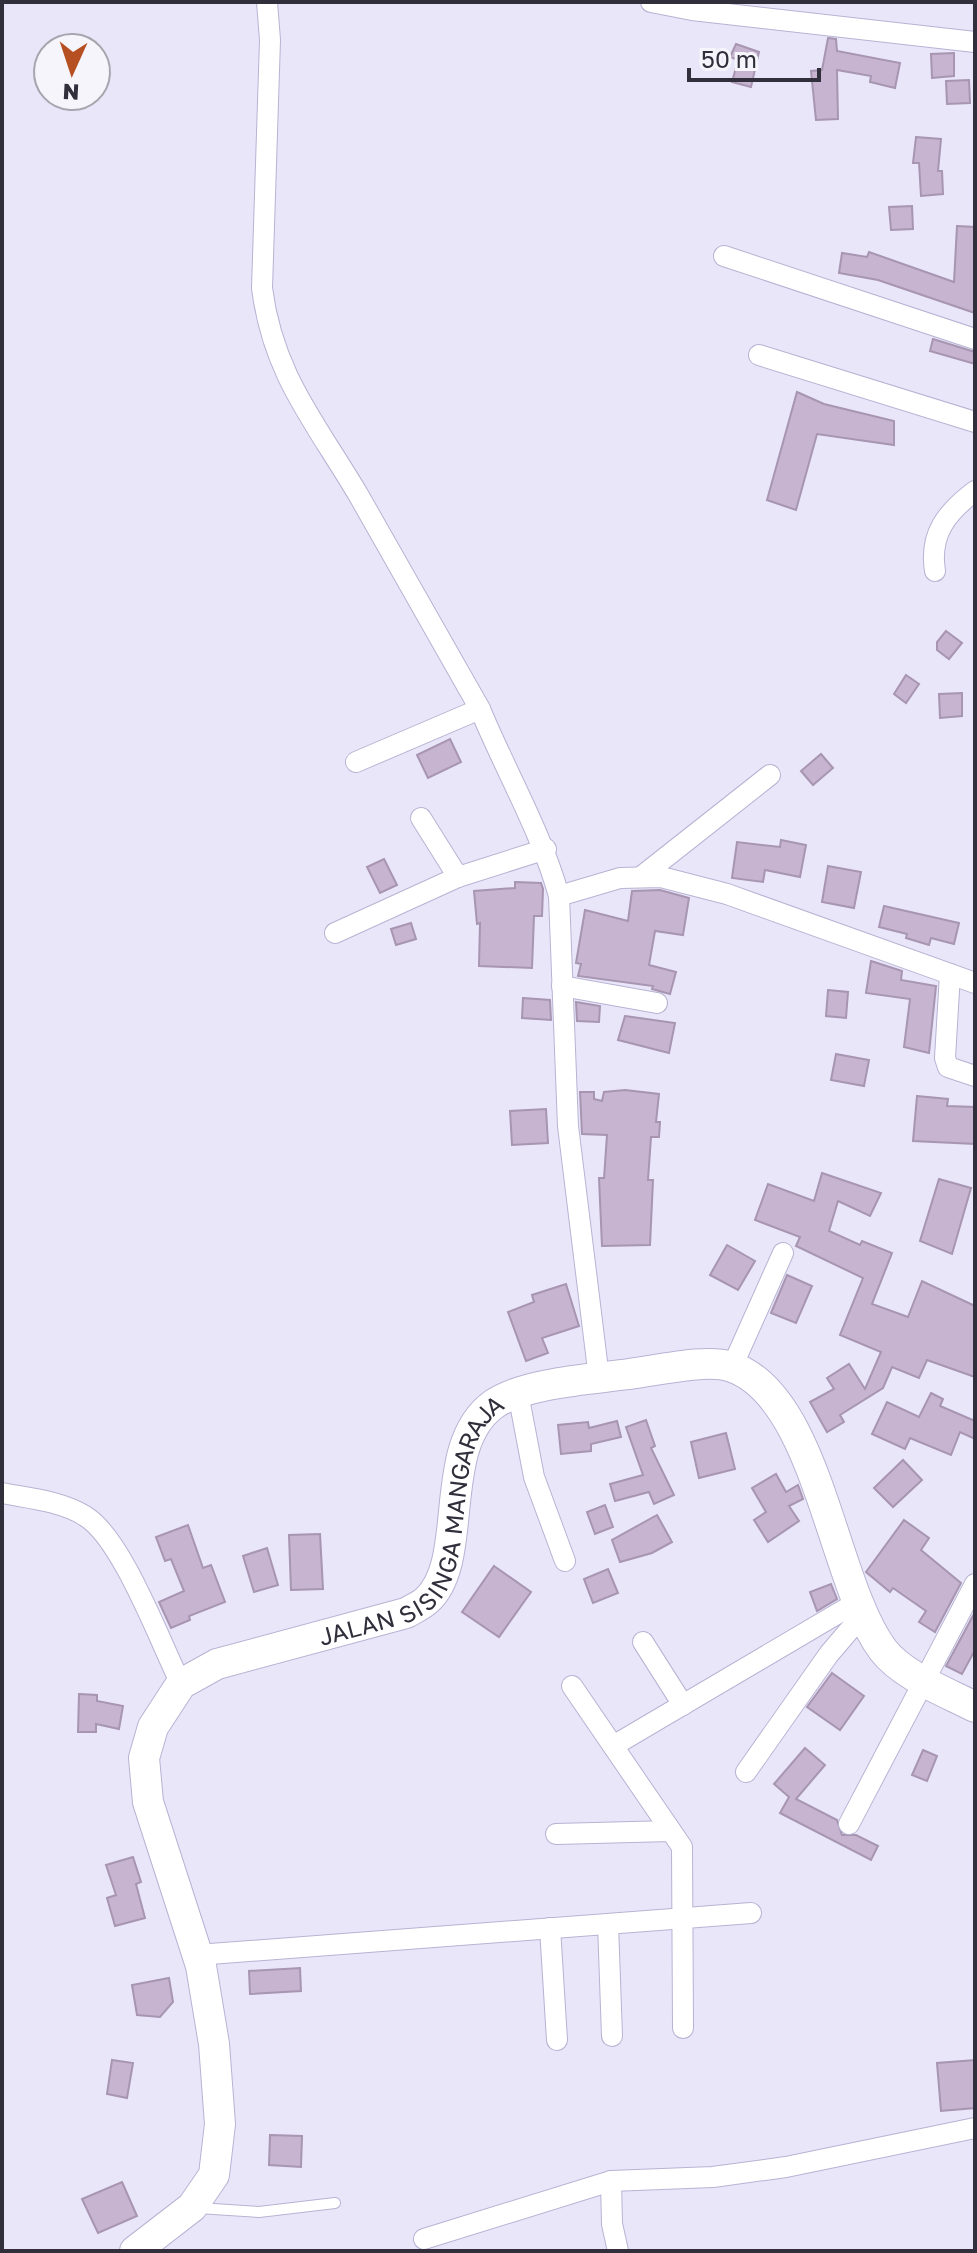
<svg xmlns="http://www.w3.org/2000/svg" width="977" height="2253" viewBox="0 0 977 2253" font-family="'Golos Text',sans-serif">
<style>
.building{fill:#c6b4d1;stroke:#a795b1;stroke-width:2}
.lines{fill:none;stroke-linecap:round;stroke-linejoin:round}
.lane-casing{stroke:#b7b3d3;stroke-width:12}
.street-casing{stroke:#b7b3d3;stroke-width:22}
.secondary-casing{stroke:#b7b3d3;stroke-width:32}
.lane{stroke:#fff;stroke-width:10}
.street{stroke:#fff;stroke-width:20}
.secondary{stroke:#fff;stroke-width:30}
.labels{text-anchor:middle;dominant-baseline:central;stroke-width:6;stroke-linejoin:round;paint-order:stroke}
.street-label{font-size:24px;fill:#312f3b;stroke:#f6f5fc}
</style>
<rect width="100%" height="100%" fill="#e9e6fa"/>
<g class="building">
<path d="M828 38 836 39 837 51 900 63 895 88 870 82 871 76 837 70 838 119 816 120 811 71 822 70Z"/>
<path d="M736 44 759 52 751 87 732 82 738 60 730 57Z"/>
<path d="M954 53V76L932 78 931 54Z"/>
<path d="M969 80 970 103 947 104 946 81Z"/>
<path d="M916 137 941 139 938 171H942L943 194 921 196 919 163H913Z"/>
<path d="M912 206 913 229 891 230 889 207Z"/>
<path d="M957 226 975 227V313L878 280 839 273 842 253 867 257 869 252 954 282Z"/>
<path d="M933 339 975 352V364L930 351Z"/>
<path d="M797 392 824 404 894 421V445L817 434 796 510 767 500Z"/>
<path d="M946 631 962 643 949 659 937 650V642Z"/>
<path d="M906 675 919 684 906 703 894 694Z"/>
<path d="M962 693V716L940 718 939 694Z"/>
<path d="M450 739 461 762 428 778 417 755Z"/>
<path d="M821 754 833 768 813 785 801 771Z"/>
<path d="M781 840 806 845 800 877 765 870 763 882 732 878 737 842 780 847Z"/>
<path d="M384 859 397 885 380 893 367 867Z"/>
<path d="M828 866 861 872 854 908 822 902Z"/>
<path d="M515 882 541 883 543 889 542 916H534L532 968 479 966 480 923 477 924 474 891 515 888Z"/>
<path d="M660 890 689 898 683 935 655 931 649 965 676 972 670 994 652 989 653 986 578 976 581 964 576 963 585 910 628 921 632 891Z"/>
<path d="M884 906 959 923 954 944 931 938 929 945 906 938 907 934 879 927Z"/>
<path d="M411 923 416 939 396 945 391 929Z"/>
<path d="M871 961 902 971 901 980 936 986 929 1053 904 1047 910 999 866 993Z"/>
<path d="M828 990 848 992 846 1018 826 1016Z"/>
<path d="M523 998 550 1000 551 1020 522 1018Z"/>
<path d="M576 1002 600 1006 599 1022 577 1021Z"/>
<path d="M625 1016 675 1023 669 1053 618 1040Z"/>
<path d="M836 1054 869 1060 864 1086 831 1080Z"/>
<path d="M625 1090 659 1094 656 1122H660L659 1137H651L648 1180H653L650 1245 602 1246 599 1178H604L607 1135 582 1134 580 1092H594V1099L602 1101 604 1092Z"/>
<path d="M917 1096 948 1099 947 1106 975 1107V1144L913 1141Z"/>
<path d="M546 1109 548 1143 512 1145 510 1111Z"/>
<path d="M822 1173 881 1193 870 1216 838 1201 829 1231 860 1245 862 1241 892 1253 872 1304 908 1317 922 1281 975 1306V1377L927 1360 919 1378 892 1367 883 1388 840 1415 844 1422 827 1432 810 1402 834 1389 827 1378 849 1364 865 1389 881 1352 840 1335 863 1278 796 1246 800 1237 755 1220 768 1184 814 1201Z"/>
<path d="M939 1179 971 1188 952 1254 920 1241Z"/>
<path d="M727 1245 755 1261 738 1290 710 1275Z"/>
<path d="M787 1275 812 1286 796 1323 771 1313Z"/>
<path d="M566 1284 579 1326 542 1338 548 1353 526 1361 508 1312 534 1302 532 1295Z"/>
<path d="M931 1393 943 1399 940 1406 975 1421V1439L960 1432 951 1455 910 1438 905 1449 872 1434 887 1402 919 1417Z"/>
<path d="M646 1420 655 1446 651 1448 674 1495 654 1504 649 1492 615 1501 610 1484 643 1475 626 1427Z"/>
<path d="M617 1421 621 1437 591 1444V1451L561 1454 558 1425 588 1422 589 1428Z"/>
<path d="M726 1433 735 1469 699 1478 691 1442Z"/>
<path d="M903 1460 922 1480 893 1507 874 1488Z"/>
<path d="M776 1474 786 1492 798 1485 803 1499 789 1506 799 1521 768 1542 754 1520 766 1512 752 1488Z"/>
<path d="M605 1505 613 1527 595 1534 587 1512Z"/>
<path d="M657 1515 672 1542 652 1553 620 1562 612 1540Z"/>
<path d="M904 1520 929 1538 921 1550 961 1583 935 1632 919 1622 926 1611 893 1588 890 1592 866 1572Z"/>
<path d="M188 1525 203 1568 211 1565 225 1602 189 1616 190 1620 171 1628 159 1602 184 1591 171 1559 165 1561 156 1537Z"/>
<path d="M320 1534 323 1589 291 1590 289 1535Z"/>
<path d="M267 1548 278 1585 254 1592 243 1556Z"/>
<path d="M494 1566 531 1592 499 1637 462 1612Z"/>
<path d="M608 1569 618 1593 593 1603 584 1579Z"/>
<path d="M831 1584 837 1599 817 1611 810 1592Z"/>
<path d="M975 1612V1650L962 1674 946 1666Z"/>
<path d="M832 1673 864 1696 840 1730 807 1707Z"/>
<path d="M79 1694 97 1695V1701L123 1706 119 1729 96 1724V1732H78Z"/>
<path d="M805 1748 825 1765 796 1799 837 1820 842 1835H856L878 1846 871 1860 780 1813 789 1797 774 1784Z"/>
<path d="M923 1750 937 1756 927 1781 912 1775Z"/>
<path d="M133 1857 141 1882 136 1884 145 1918 115 1926 107 1898 116 1895 106 1865Z"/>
<path d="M300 1968 301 1991 250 1994 249 1971Z"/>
<path d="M169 1978 173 2002 160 2017 137 2015 132 1985Z"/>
<path d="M112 2060 133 2063 127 2098 107 2094Z"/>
<path d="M975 2060V2108L941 2111 937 2063Z"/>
<path d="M270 2135 302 2136 301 2167 269 2165Z"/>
<path d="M122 2182 137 2216 98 2233 82 2199Z"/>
</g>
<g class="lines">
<defs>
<path id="lane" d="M198 2208 259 2212 335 2203"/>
<g id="street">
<path d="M267 2 270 40 262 288C273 375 316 423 359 496 400 567 440 638 480 709"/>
<path d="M651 2 692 10 975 42"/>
<path d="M724 256 975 339"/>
<path d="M759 355 975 422"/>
<path d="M935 571C929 534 947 512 975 491"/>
<path d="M356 762 480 709C506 772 541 831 559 896"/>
<path d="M421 818 458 877"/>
<path d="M642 876 770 775"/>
<path d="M335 933 458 877 546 849"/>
<path d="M950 974 945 1058 948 1067 975 1076"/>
<path d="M562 986 657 1003"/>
<path d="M732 1367 783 1253"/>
<path d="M599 1378 568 1126 559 896 620 878 661 877 727 894 975 983"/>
<path d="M518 1393 534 1477 565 1561"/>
<path d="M2 1493C28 1498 62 1501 85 1516 122 1538 160 1642 181 1684"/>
<path d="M643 1642 683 1705"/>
<path d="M572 1686 682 1847 683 2028"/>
<path d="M613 1746 859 1601"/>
<path d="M746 1772 829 1654 864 1613"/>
<path d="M849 1824 975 1584"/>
<path d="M556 1834 671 1831"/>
<path d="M608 1924 612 2036"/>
<path d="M550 1928 557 2040"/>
<path d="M197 1955 751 1913"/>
<path d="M611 2181 612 2224 618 2251"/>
<path d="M424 2239 611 2181 713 2177 786 2167 975 2128"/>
</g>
<g id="secondary">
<path id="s1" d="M135 2251 192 2207 214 2175 220 2124 214 2044 201 1966 148 1802 144 1758 153 1727 181 1684 217 1664 406 1613C413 1609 422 1605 427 1600 471 1560 435 1446 494 1404 525 1383 592 1379 629 1374 656 1371 707 1358 732 1367 818 1397 832 1582 883 1650 903 1676 946 1692 975 1707"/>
</g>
</defs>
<use href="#lane" class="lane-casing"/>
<use href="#street" class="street-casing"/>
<use href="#secondary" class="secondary-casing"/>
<use href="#lane" class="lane"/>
<use href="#street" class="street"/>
<use href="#secondary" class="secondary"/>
</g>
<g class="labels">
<g class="street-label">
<text stroke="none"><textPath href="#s1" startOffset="936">JALAN SISINGA MANGARAJA</textPath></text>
</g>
</g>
<rect width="977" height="2253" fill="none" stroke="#312f3b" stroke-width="8"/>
<g transform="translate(72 72) rotate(183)"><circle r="38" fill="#f6f5fc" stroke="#a7a6af" stroke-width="2"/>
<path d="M0-6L14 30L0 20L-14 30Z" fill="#b65023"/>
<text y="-12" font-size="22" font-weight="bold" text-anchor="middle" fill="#312f3b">N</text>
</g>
<path d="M689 68v12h130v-12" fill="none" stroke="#312f3b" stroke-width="4"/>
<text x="701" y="68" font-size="24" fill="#312f3b" stroke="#f6f5fc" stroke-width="6" paint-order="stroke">50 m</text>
</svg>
